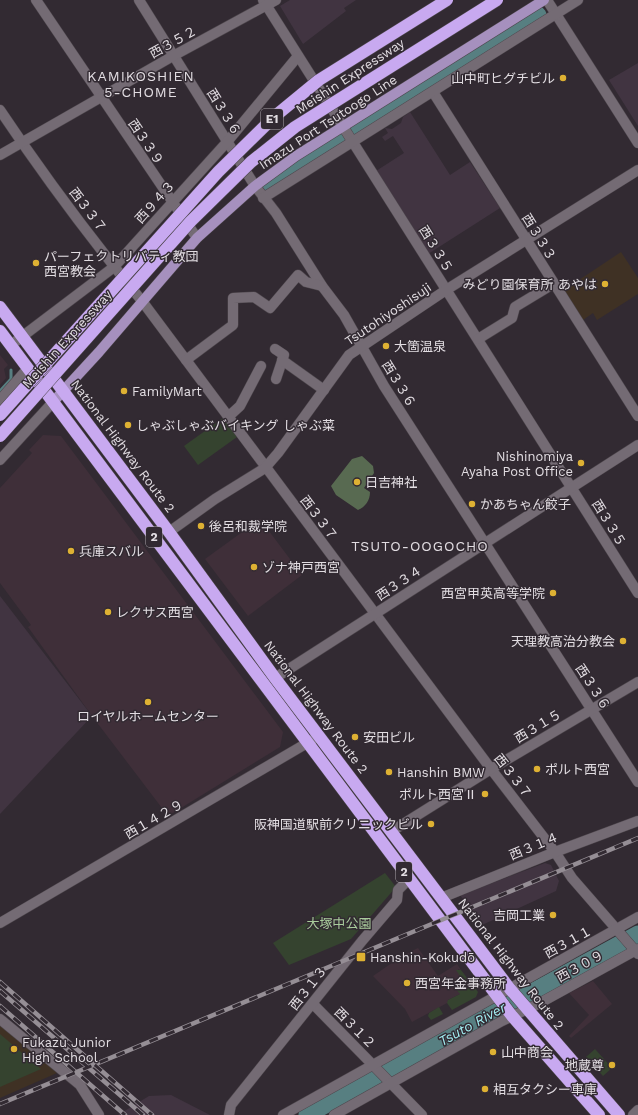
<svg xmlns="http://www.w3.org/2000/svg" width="638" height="1115" viewBox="0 0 638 1115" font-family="'Work Sans','Noto Sans JP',sans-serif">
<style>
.commercial{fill:#3f2f39}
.built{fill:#413441}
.education{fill:#3f3124}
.green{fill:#35432f}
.forest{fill:#586a51}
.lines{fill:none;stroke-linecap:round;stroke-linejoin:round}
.stream{stroke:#577f81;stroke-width:3}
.river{stroke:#577f81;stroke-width:17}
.minor-casing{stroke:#4e474d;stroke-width:11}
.major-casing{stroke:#4e474d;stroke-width:11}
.highway-casing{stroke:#4e474d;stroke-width:13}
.minor{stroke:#746b74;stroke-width:10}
.major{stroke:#a690be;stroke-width:10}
.highway{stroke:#c8a9f0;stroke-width:12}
.rail-casing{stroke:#958e95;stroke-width:4.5}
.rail{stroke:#322a32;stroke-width:3;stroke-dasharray:9;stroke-linecap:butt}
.highway-bridge-casing{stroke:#4e474d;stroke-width:13;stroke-linecap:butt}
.highway-bridge{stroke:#c8a9f0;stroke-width:12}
.poi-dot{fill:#deb133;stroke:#322a32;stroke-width:1.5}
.labels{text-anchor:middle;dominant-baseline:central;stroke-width:3;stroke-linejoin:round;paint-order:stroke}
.shield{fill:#322a32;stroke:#ada7ad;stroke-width:1}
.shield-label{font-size:12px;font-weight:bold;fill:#e2dde2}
.street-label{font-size:13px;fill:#e2dde2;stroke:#322a32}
.poi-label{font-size:13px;fill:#e2dde2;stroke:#322a32;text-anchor:start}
.park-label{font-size:13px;fill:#a9cc9c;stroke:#322a32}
.neighbourhood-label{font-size:14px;letter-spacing:1px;fill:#e2dde2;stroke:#322a32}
.water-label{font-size:14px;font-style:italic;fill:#a2eef2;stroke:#322a32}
</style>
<rect width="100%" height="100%" fill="#322a32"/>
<g class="commercial">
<path d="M0 355 8 365 4 369 6 378 0 385Z"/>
<path d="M43 435 61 436 283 732 280 747 168 816 92 716 28 627 31 625 0 583V488L32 453 29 450Z"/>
<path d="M260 519 302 575 248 616 205 559Z"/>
<path d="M418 948 438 976 457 964 461 970 458 969 460 976V994L448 1000 449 1002 412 1022 405 1009 373 976 402 956Z"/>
<path d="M593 981 612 1004 571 1038 569 1036 589 1015 569 993Z"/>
</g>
<g class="built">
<path d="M290 0H356L344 8 346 11 303 44 280 6Z"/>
<path d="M638 63V126L609 80Z"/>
<path d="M410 112 450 175 470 162 500 208 428 254 376 171 404 153 393 136 385 141 382 137 388 133 385 128 392 129 401 123 403 117Z"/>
<path d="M0 596 92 716 0 814Z"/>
<path d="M545 863 551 865 559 881 556 891 482 925 460 895Z"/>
<path d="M171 1095 210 1115H118L149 1096Z"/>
</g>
<g class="education">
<path d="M621 252 638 278V294L597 320 593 313 583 320 564 290Z"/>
<path d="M0 1024 57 1073 0 1098Z"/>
</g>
<g class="green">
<path d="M223 418 237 437 198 465 184 446Z"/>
<path d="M385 873 396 887 351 939 289 965 273 943Z"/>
<path d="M456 970H461L478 992 476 997 452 1010 447 1003 448 1000 460 994 455 988 460 976Z"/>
<path d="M439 1007 443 1014 431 1020 428 1016 429 1013Z"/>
<path d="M0 1034 41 1069 0 1087Z"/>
<path d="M595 1049 612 1068 603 1076 586 1057Z"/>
</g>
<path class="forest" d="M362 456 373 466 374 473 364 488 370 492C370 501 365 507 358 510L336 495 331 486 352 459Z"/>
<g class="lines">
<path class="stream" d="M0 391 11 379V370"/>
<g class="river">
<path d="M266 190 538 15"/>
<path d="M307 1115 638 934"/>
</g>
<defs>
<g id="minor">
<path d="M36 0 197 238"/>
<path d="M139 0 255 186 276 213 322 286 344 315 384 386 638 782"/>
<path d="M263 0 638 593"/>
<path d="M547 0 638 143"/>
<path d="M433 92 638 416"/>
<path d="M0 110C44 176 92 240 142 301L491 769 555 852 572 878 638 954"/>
<path d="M0 155 173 56 276 0"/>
<path d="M263 198 578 0"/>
<path d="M478 339 512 318 515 307 553 284"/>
<path d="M11 345 114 267 227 142 298 56"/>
<path d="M275 349 284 355 276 379"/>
<path d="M186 360 233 325V298L254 297 270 308 298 275 306 282 322 286"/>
<path d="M282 360 324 390"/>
<path d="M0 400 28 368"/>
<path d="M228 417 240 406 261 366"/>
<path d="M0 460 53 402"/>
<path d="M169 532 215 499 265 468 278 453 349 355 446 290 638 170"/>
<path d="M275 678 638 445"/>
<path d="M392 831 491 769 638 682"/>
<path d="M441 898 555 852 638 821"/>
<path d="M0 923 314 739"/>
<path d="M313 1004 422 1115"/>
<path d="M0 1019 80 1085 99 1115"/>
<path d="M229 1115 231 1105 362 941 397 900 398 890 409 879"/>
<path d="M283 1115 638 917"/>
<path d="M334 1115 502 1021 538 1004 638 949"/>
<path d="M633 1115 638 1110"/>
</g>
<path id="major" d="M53 402 99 352 197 238 255 186 296 156 544 0"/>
<g id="highway">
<path d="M0 307 169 532 275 678 510 989 619 1115"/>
<path d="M0 331 512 1016 599 1115"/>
</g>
</defs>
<use href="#minor" class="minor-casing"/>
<use href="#major" class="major-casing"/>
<use href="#highway" class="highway-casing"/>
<use href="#minor" class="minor"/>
<use href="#major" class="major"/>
<use href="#highway" class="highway"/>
<defs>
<g id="rail">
<path d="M0 982 152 1115"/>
<path d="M0 991 143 1115"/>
<path d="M0 1006 125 1115"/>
<path d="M0 1104 638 838"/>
</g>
</defs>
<use href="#rail" class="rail-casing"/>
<use href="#rail" class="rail"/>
<defs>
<g id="highway-bridge">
<path d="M0 415 218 172 274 117 319 80 447 0"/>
<path d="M0 436 191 221 251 162 295 127 497 0"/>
</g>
</defs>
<use href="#highway-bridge" class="highway-bridge-casing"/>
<use href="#highway-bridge" class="highway-bridge"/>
</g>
<g class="poi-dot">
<circle cx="563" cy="78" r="4"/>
<circle cx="36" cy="263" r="4"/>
<circle cx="605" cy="284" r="4"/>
<circle cx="386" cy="346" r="4"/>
<circle cx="124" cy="391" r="4"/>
<circle cx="128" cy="425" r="4"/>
<circle cx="581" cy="463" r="4"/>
<circle cx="357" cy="482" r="4"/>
<circle cx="472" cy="504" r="4"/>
<circle cx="201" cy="526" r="4"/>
<circle cx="71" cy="551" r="4"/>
<circle cx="254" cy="567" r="4"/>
<circle cx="553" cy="593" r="4"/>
<circle cx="108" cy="612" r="4"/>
<circle cx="623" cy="641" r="4"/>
<circle cx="148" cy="702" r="4"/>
<circle cx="355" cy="737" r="4"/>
<circle cx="537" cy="769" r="4"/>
<circle cx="389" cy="772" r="4"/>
<circle cx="485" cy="794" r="4"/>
<circle cx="431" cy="824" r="4"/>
<circle cx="553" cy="915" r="4"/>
<rect x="356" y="952" width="10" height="10" rx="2"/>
<circle cx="407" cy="983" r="4"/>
<circle cx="14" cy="1049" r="4"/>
<circle cx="493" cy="1052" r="4"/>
<circle cx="612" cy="1065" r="4"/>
<circle cx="485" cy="1089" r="4"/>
</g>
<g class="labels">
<g class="shield">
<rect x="261" y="109" width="22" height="20" rx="3"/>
<rect x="146" y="527" width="16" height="20" rx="3"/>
<rect x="396" y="862" width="16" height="20" rx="3"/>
</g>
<g class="shield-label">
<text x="272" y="119">E1</text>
<text x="154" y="537">2</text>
<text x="404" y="872">2</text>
</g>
<g class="street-label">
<text transform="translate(173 42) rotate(-29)">西３５２</text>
<text transform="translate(350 76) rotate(-33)">Meishin Expressway</text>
<text transform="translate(224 112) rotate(58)">西３３６</text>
<text transform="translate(328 122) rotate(-33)">Imazu Port Tsutoogo Line</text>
<text transform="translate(146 142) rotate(56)">西３３９</text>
<text transform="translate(155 202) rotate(-48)">西９４３</text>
<text transform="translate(88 210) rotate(53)">西３３７</text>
<text transform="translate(539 237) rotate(58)">西３３３</text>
<text transform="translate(436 249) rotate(58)">西３３５</text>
<text transform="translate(388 314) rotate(-34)">Tsutohiyoshisuji</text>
<text transform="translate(67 339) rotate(-48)">Meishin Expressway</text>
<text transform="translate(399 384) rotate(58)">西３３６</text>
<text transform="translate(123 446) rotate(53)">National Highway Route 2</text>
<text transform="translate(319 518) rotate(53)">西３３７</text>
<text transform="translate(609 523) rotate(58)">西３３５</text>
<text transform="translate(399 583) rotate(-33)">西３３４</text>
<text transform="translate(593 687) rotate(57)">西３３６</text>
<text transform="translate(316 707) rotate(53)">National Highway Route 2</text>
<text transform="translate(538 726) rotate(-31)">西３１５</text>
<text transform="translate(513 776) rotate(52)">西３３７</text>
<text transform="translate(154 819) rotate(-30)">西１４２９</text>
<text transform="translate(534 846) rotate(-22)">西３１４</text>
<text transform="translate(568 942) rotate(-29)">西３１１</text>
<text transform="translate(511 964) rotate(52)">National Highway Route 2</text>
<text transform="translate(580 966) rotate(-29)">西３０９</text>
<text transform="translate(308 988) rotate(-52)">西３１３</text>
<text transform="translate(355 1028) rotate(45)">西３１２</text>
</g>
<g class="poi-label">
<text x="555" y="78" text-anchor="end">山中町ヒグチビル</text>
<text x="44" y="256">パーフェクトリバティ教団<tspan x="44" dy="15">西宮教会</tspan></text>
<text x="597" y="284" text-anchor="end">みどり園保育所 あやは</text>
<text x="394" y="346">大箇温泉</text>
<text x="132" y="391">FamilyMart</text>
<text x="136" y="425">しゃぶしゃぶバイキング しゃぶ菜</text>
<text x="573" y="456" text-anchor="end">Nishinomiya<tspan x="573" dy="15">Ayaha Post Office</tspan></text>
<text x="365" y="482">日吉神社</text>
<text x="480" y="504">かあちゃん餃子</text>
<text x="209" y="526">後呂和裁学院</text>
<text x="79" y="551">兵庫スバル</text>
<text x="262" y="567">ゾナ神戸西宮</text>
<text x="545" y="593" text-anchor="end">西宮甲英高等学院</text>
<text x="116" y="612">レクサス西宮</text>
<text x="615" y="641" text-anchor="end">天理教高治分教会</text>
<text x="148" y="716" text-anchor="middle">ロイヤルホームセンター</text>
<text x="363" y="737">安田ビル</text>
<text x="545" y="769">ポルト西宮</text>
<text x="397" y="772">Hanshin BMW</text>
<text x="477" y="794" text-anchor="end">ポルト西宮Ⅱ</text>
<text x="423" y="824" text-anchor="end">阪神国道駅前クリニックビル</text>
<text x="545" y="915" text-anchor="end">吉岡工業</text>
<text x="370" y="957">Hanshin-Kokudō</text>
<text x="415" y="983">西宮年金事務所</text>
<text x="22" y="1042">Fukazu Junior<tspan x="22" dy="15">High School</tspan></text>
<text x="501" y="1052">山中商会</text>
<text x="604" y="1065" text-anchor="end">地蔵尊</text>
<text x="493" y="1089">相互タクシー車庫</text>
</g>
<g class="park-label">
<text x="339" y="923">大塚中公園</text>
</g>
<g class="neighbourhood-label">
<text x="141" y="76">KAMIKOSHIEN<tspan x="141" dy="16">5-CHOME</tspan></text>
<text x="420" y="546">TSUTO-OOGOCHO</text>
</g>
<g class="water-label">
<text transform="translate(472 1024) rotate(-29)">Tsuto River</text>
</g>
</g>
</svg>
